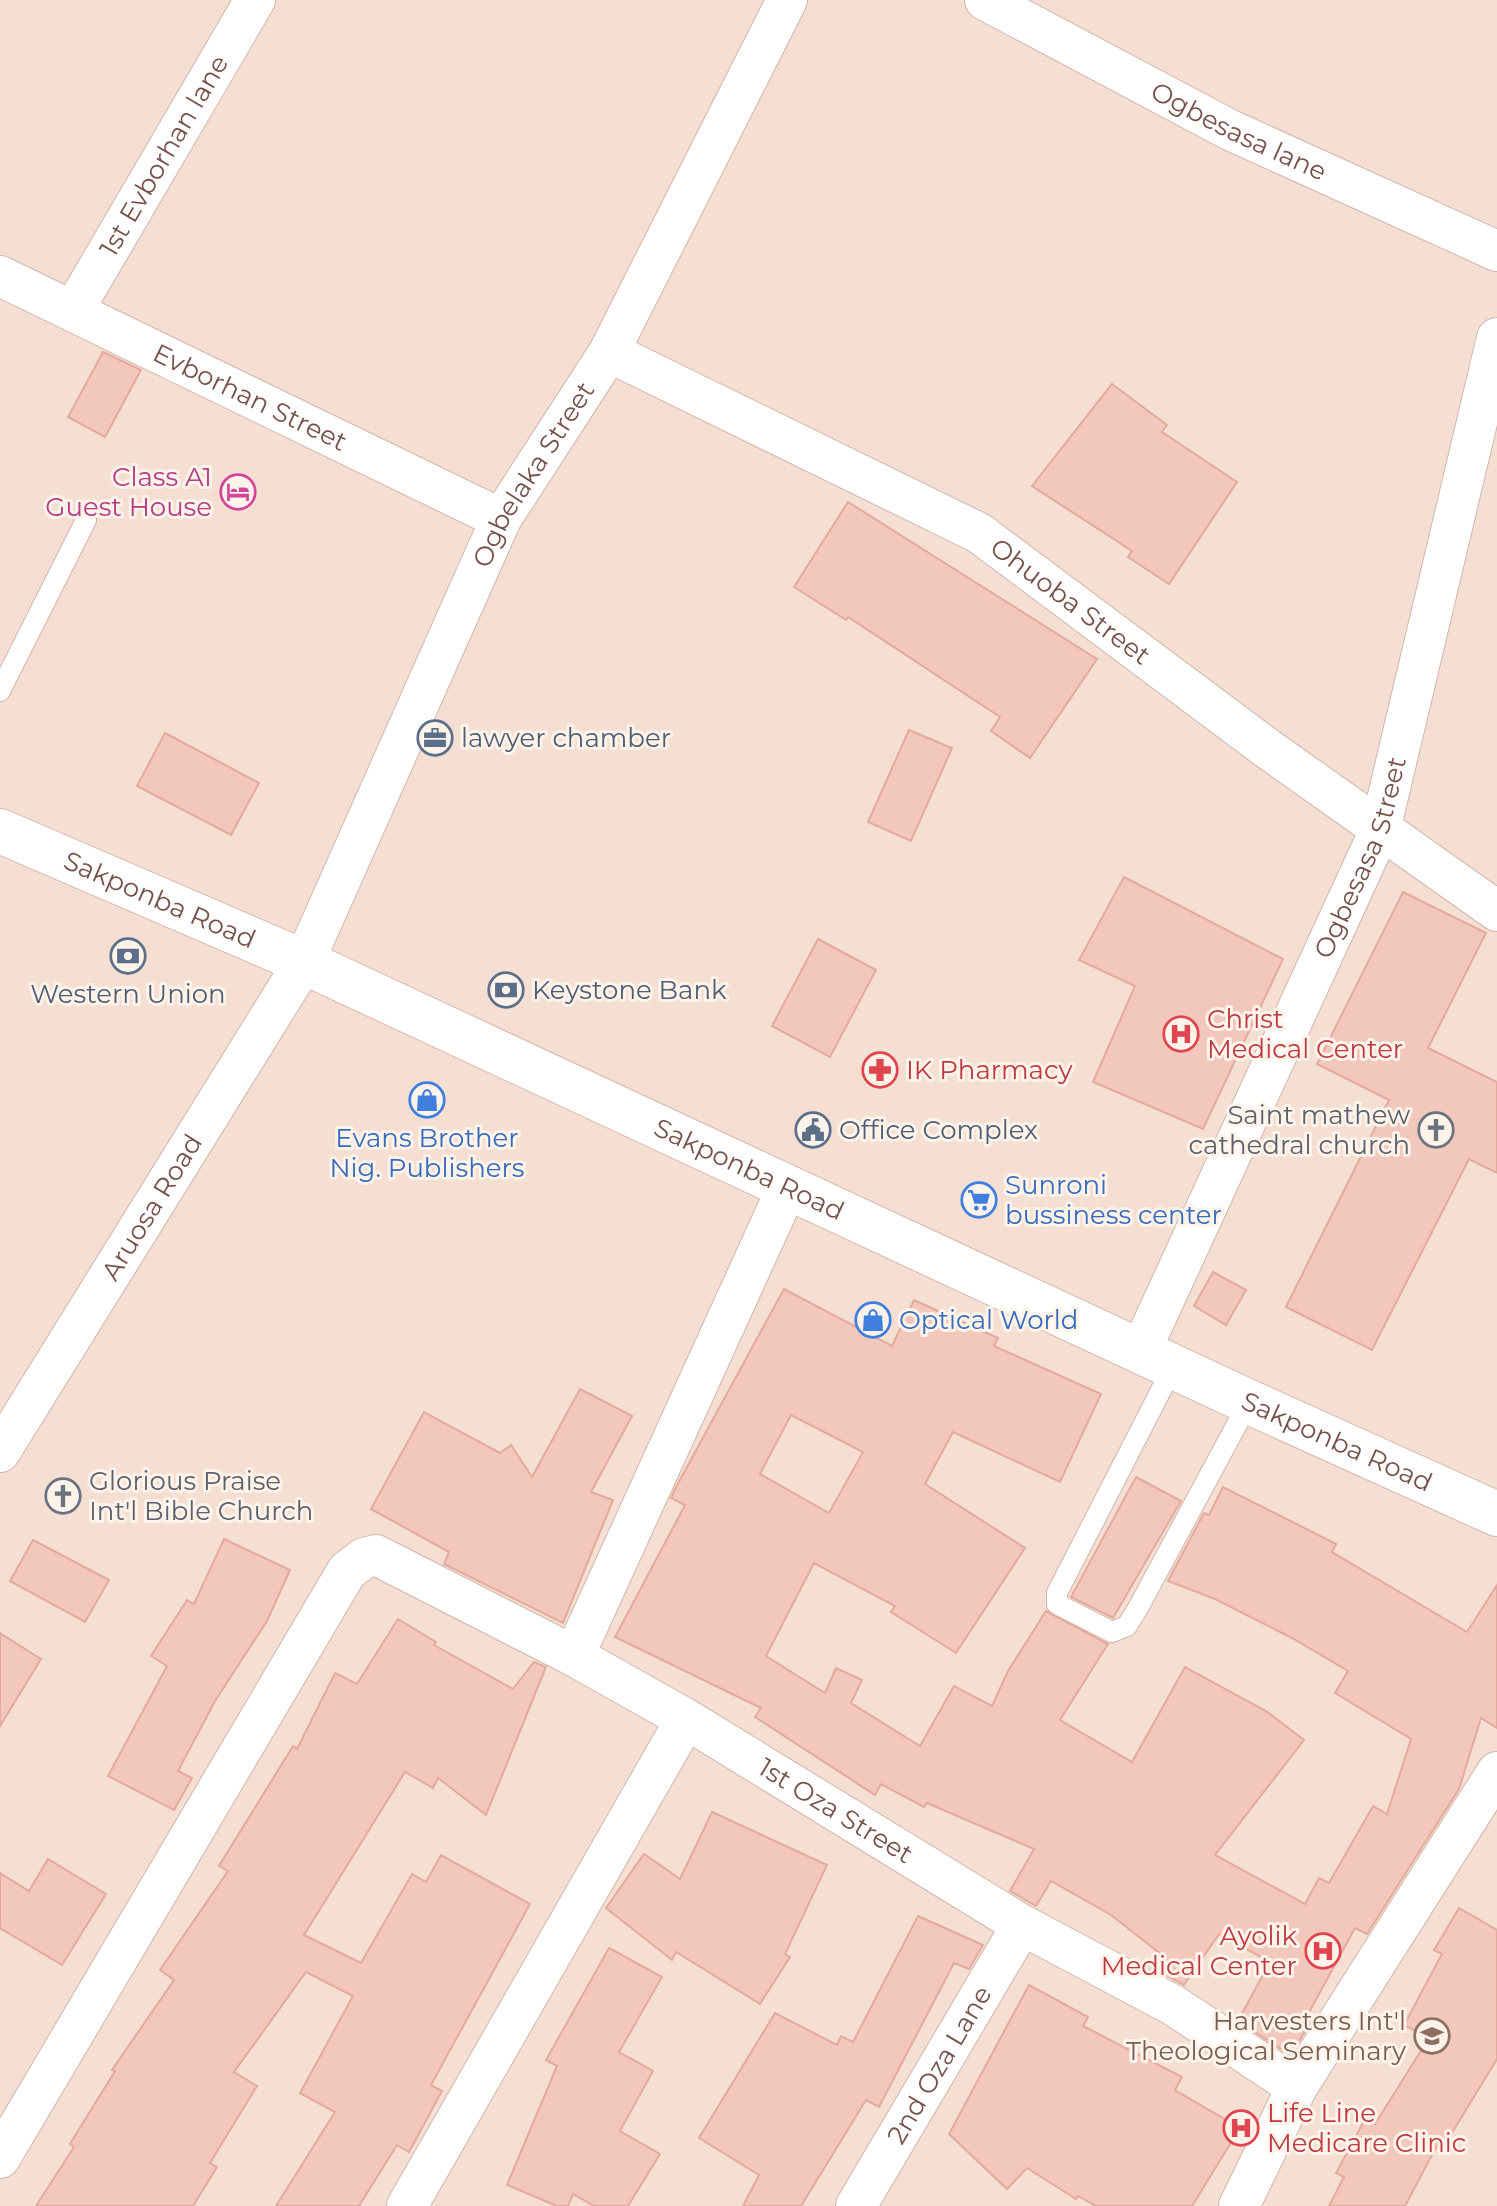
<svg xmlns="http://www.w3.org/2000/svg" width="1497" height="2206" viewBox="0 0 1497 2206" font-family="Montserrat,sans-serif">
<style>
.residential{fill:#f4dfd2}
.building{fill:#f2c7bc;stroke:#e4aa9c;stroke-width:2;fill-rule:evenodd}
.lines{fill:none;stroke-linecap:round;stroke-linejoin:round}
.lane-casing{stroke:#d0b6ad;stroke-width:22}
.street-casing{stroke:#d0b6ad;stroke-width:42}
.secondary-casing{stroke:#d6b7ac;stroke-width:46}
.lane{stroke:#fff;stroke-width:20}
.street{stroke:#fff;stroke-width:40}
.secondary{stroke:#fff;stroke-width:44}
.labels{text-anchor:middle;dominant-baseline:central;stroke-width:6;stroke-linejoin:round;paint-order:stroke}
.street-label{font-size:26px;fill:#755149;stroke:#fff3ea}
.hotel-label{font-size:26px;fill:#b23c85;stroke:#fff3ea;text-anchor:end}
.service-label{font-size:26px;fill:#4e5e75;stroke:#fff3ea;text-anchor:start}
.health-label{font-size:26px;fill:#be3a42;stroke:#fff3ea;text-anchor:start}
.worship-label{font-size:26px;fill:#5b616d;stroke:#fff3ea;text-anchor:end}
.shop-label{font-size:26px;fill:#366cbe;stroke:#fff3ea;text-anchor:start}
.education-label{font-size:26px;fill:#785e54;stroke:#fff3ea;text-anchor:end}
</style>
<rect width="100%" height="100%" fill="#fceee4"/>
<rect class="residential" x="0" y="0" width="1497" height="2206"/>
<g class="building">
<path d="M103 352 141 370 105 437 68 417Z"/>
<path d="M1112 384 1167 425 1162 432 1237 482 1169 584 1128 557 1132 551 1032 486Z"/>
<path d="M848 502 1097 659 1030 758 991 731 1000 717 848 617 846 620 794 587Z"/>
<path d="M909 730 952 748 911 841 868 822Z"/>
<path d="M165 733 259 783 231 835 137 786Z"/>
<path d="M1124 877 1283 959 1203 1129 1093 1082 1135 986 1079 960Z"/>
<path d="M1403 892 1486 933 1428 1048 1497 1082V1173L1469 1159 1372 1350 1286 1307 1389 1100 1317 1064Z"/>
<path d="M818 939 876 970 830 1057 772 1026Z"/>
<path d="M1213 1272 1246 1290 1226 1325 1194 1306Z"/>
<path d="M784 1289 892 1346 914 1300 998 1338 994 1346 1101 1394 1060 1482 953 1432 925 1484 1025 1548 956 1653 891 1612 895 1606 814 1563 766 1656 825 1693 836 1668 862 1680 851 1703 920 1746 954 1686 992 1706 1008 1671 1046 1611 1108 1644 1060 1720 1132 1762 1185 1667 1266 1711 1304 1740 1215 1855 1305 1904 1319 1878 1329 1883 1373 1806 1387 1814 1411 1739 1335 1693 1348 1671 1292 1638 1215 1599 1168 1581 1204 1513 1209 1515 1223 1487 1336 1544 1332 1552 1467 1632 1497 1585V1728L1481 1718 1459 1789 1367 1934 1355 1928 1307 2016 1313 2019 1290 2055 1238 2021 1270 1962 1219 1934 1184 1985 1153 1968 1162 1955 1111 1915 1051 1881 1036 1906 1010 1891 1034 1849 927 1803 924 1807 881 1784 875 1795 755 1717 761 1708 615 1637 685 1505 671 1498 675 1489ZM791 1415 863 1452 829 1513 760 1474Z"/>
<path d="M580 1389 632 1416 591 1492 613 1500 563 1623 444 1564 449 1552 371 1509 424 1412 500 1453 511 1445 532 1477Z"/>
<path d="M1136 1477 1181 1501 1113 1618 1071 1597Z"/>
<path d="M224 1539 290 1570 267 1621 215 1701 178 1771 192 1778 174 1810 108 1776 167 1666 151 1656 187 1600 194 1604Z"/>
<path d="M33 1540 109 1580 85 1622 10 1581Z"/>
<path d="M398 1619 436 1642 434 1645 513 1689 534 1662 546 1667 486 1815 438 1778 433 1788 405 1772 304 1935 361 1963 412 1874 426 1882 441 1855 530 1904 431 2085 442 2091 409 2152 397 2145 359 2206H276L335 2112 300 2093 353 1996 306 1972 234 2072 257 2086 210 2163 217 2167 193 2206H36L74 2147 70 2144 115 2071 112 2070 174 1980 160 1970 228 1871 219 1866 293 1746 297 1749 335 1673 357 1684Z"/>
<path d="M0 1633 41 1659 0 1726Z"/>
<path d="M712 1812 827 1865 785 1954 790 1957 760 2004 676 1952 672 1960 606 1908 644 1854 680 1879Z"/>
<path d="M48 1859 106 1894 62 1965 0 1928V1873L29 1891Z"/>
<path d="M1459 1908 1497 1930V2059L1447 2141 1441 2138 1405 2206H1329L1344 2177 1336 2173 1365 2119 1375 2124 1429 2038 1404 2025 1442 1954 1434 1950Z"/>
<path d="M918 1916 983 1945 969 1969 954 1963 879 2107 866 2100 801 2206H743L759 2175 699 2138 775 2013 837 2045 841 2036 853 2042Z"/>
<path d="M609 1948 662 1977 619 2052 653 2071 620 2131 660 2154 628 2206H594L573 2194 568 2206H557L507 2185 557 2066 546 2060Z"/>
<path d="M1029 1985 1088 2017 1083 2026 1182 2077 1175 2090 1240 2128 1192 2206H1096L1078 2196 1076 2199 1027 2168 1007 2189 949 2134Z"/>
</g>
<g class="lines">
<defs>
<g id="lane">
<path d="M0 691 86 520"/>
<path d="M1174 1365 1057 1593V1604L1112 1632 1127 1626 1138 1608 1249 1402"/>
</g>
<g id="street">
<path id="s1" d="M985 0 1230 130 1497 251"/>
<path id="s2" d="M0 276 501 519"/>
<path id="s3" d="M73 311 255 0"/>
<path id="s4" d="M609 352 979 533 1268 749 1497 911"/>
<path id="s5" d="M1141 1350 1380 830 1497 338"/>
<path id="s6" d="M0 1452 304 962 501 519 609 352 787 0"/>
<path d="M574 1656 788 1186"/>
<path id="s7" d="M0 2158 347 1571 364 1558 376 1555 574 1656 686 1719 1022 1925 1173 2005 1297 2087"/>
<path d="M407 2206 686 1719"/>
<path id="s8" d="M856 2206 1022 1925"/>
<path d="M1239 2206 1297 2087 1497 1772"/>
</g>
<g id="secondary">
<path id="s9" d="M0 831 304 962 1249 1402 1497 1514"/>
</g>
</defs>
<use href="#lane" class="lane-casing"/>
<use href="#street" class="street-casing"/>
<use href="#secondary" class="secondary-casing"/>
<use href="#lane" class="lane"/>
<use href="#street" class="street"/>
<use href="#secondary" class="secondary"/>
</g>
<defs>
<symbol id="hotel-ring" viewBox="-11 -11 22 22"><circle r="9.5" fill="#fff3ea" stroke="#d1479c" stroke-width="1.5"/><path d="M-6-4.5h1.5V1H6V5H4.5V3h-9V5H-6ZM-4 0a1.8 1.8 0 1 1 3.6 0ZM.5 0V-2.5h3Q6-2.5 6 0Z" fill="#d1479c"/></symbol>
<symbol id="office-ring" viewBox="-11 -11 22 22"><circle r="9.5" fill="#fff3ea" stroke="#5c6f8a" stroke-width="1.5"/><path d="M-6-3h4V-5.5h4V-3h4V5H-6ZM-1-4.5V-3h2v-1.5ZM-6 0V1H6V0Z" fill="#5c6f8a"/></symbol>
<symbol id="bank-ring" viewBox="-11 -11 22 22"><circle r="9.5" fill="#fff3ea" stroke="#5c6f8a" stroke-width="1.5"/><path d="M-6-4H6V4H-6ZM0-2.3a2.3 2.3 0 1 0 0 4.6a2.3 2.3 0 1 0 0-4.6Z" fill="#5c6f8a"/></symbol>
<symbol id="hospital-ring" viewBox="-11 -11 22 22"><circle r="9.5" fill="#fff3ea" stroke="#e0444e" stroke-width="1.5"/><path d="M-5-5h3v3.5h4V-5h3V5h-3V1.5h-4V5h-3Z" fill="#e0444e"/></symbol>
<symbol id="pharmacy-ring" viewBox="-11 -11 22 22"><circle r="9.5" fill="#fff3ea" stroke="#e0444e" stroke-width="1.5"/><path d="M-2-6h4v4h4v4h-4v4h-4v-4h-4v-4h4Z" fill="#e0444e"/></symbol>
<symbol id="shop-ring" viewBox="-11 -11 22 22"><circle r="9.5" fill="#fff3ea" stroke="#3f7fe0" stroke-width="1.5"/><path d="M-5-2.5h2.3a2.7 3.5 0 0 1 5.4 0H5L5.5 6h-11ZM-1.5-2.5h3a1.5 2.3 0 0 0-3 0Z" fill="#3f7fe0"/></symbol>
<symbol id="civic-ring" viewBox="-11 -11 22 22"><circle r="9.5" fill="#fff3ea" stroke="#5c6f8a" stroke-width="1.5"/><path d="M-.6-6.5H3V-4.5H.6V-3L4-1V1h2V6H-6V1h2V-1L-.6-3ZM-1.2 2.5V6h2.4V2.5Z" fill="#5c6f8a"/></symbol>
<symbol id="church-ring" viewBox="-11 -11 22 22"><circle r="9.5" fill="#fff3ea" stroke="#6b7280" stroke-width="1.5"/><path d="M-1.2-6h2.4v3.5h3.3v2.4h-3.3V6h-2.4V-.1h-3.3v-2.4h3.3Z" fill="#6b7280"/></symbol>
<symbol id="supermarket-ring" viewBox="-11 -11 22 22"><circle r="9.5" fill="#fff3ea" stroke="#3f7fe0" stroke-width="1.5"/><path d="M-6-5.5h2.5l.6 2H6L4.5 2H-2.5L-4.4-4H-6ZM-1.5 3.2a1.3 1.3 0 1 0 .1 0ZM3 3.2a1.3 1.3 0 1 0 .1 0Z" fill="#3f7fe0"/></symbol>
<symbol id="university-ring" viewBox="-11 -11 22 22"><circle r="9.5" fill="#fff3ea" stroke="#8d6e63" stroke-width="1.5"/><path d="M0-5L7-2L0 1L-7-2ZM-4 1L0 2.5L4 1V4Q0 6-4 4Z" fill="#8d6e63"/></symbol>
</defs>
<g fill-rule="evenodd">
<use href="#hotel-ring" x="218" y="472" width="40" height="40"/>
<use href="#office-ring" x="415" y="718" width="40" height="40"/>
<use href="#bank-ring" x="108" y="936" width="40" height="40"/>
<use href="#bank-ring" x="486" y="970" width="40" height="40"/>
<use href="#hospital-ring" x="1161" y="1014" width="40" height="40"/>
<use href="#pharmacy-ring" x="860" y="1050" width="40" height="40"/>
<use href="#shop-ring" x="407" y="1080" width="40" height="40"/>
<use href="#civic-ring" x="793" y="1110" width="40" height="40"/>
<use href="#church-ring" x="1416" y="1110" width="40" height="40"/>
<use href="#supermarket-ring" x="959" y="1180" width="40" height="40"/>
<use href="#shop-ring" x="853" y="1300" width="40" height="40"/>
<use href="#church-ring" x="43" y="1476" width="40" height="40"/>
<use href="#hospital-ring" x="1303" y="1931" width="40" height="40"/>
<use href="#university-ring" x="1412" y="2016" width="40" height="40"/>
<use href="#hospital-ring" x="1221" y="2108" width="40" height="40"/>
</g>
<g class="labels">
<g class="street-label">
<text stroke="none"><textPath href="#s1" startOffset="286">Ogbesasa lane</textPath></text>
<text stroke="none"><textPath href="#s3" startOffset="180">1st Evborhan lane</textPath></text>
<text stroke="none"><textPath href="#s2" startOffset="278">Evborhan Street</textPath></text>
<text stroke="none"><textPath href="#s6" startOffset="1116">Ogbelaka Street</textPath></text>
<text stroke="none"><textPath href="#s4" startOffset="526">Ohuoba Street</textPath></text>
<text stroke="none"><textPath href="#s5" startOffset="540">Ogbesasa Street</textPath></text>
<text stroke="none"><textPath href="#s9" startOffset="174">Sakponba Road</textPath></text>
<text stroke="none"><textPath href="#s9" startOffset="822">Sakponba Road</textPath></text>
<text stroke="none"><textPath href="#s6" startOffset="288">Aruosa Road</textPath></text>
<text stroke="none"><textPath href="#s9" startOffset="1470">Sakponba Road</textPath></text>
<text stroke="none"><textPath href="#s7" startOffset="1242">1st Oza Street</textPath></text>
<text stroke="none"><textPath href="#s8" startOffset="164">2nd Oza Lane</textPath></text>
</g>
<g class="hotel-label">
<text x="212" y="477">Class A1<tspan x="212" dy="30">Guest House</tspan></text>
</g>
<g class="service-label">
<text x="461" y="738">lawyer chamber</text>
<text x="532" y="990">Keystone Bank</text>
<text x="128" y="994" text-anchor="middle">Western Union</text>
<text x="839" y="1130">Office Complex</text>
</g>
<g class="health-label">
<text x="1207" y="1019">Christ<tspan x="1207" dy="30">Medical Center</tspan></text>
<text x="906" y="1070">IK Pharmacy</text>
<text x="1297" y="1936" text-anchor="end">Ayolik<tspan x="1297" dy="30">Medical Center</tspan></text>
<text x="1267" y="2113">Life Line<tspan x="1267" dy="30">Medicare Clinic</tspan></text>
</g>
<g class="worship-label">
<text x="1410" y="1115">Saint mathew<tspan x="1410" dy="30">cathedral church</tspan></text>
<text x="89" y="1481" text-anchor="start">Glorious Praise<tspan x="89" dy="30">Int'l Bible Church</tspan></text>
</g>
<g class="shop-label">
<text x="427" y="1138" text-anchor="middle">Evans Brother<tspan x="427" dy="30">Nig. Publishers</tspan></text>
<text x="1005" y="1185">Sunroni<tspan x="1005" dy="30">bussiness center</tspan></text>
<text x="899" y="1320">Optical World</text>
</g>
<g class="education-label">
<text x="1406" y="2021">Harvesters Int'l<tspan x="1406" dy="30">Theological Seminary</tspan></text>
</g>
</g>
</svg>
